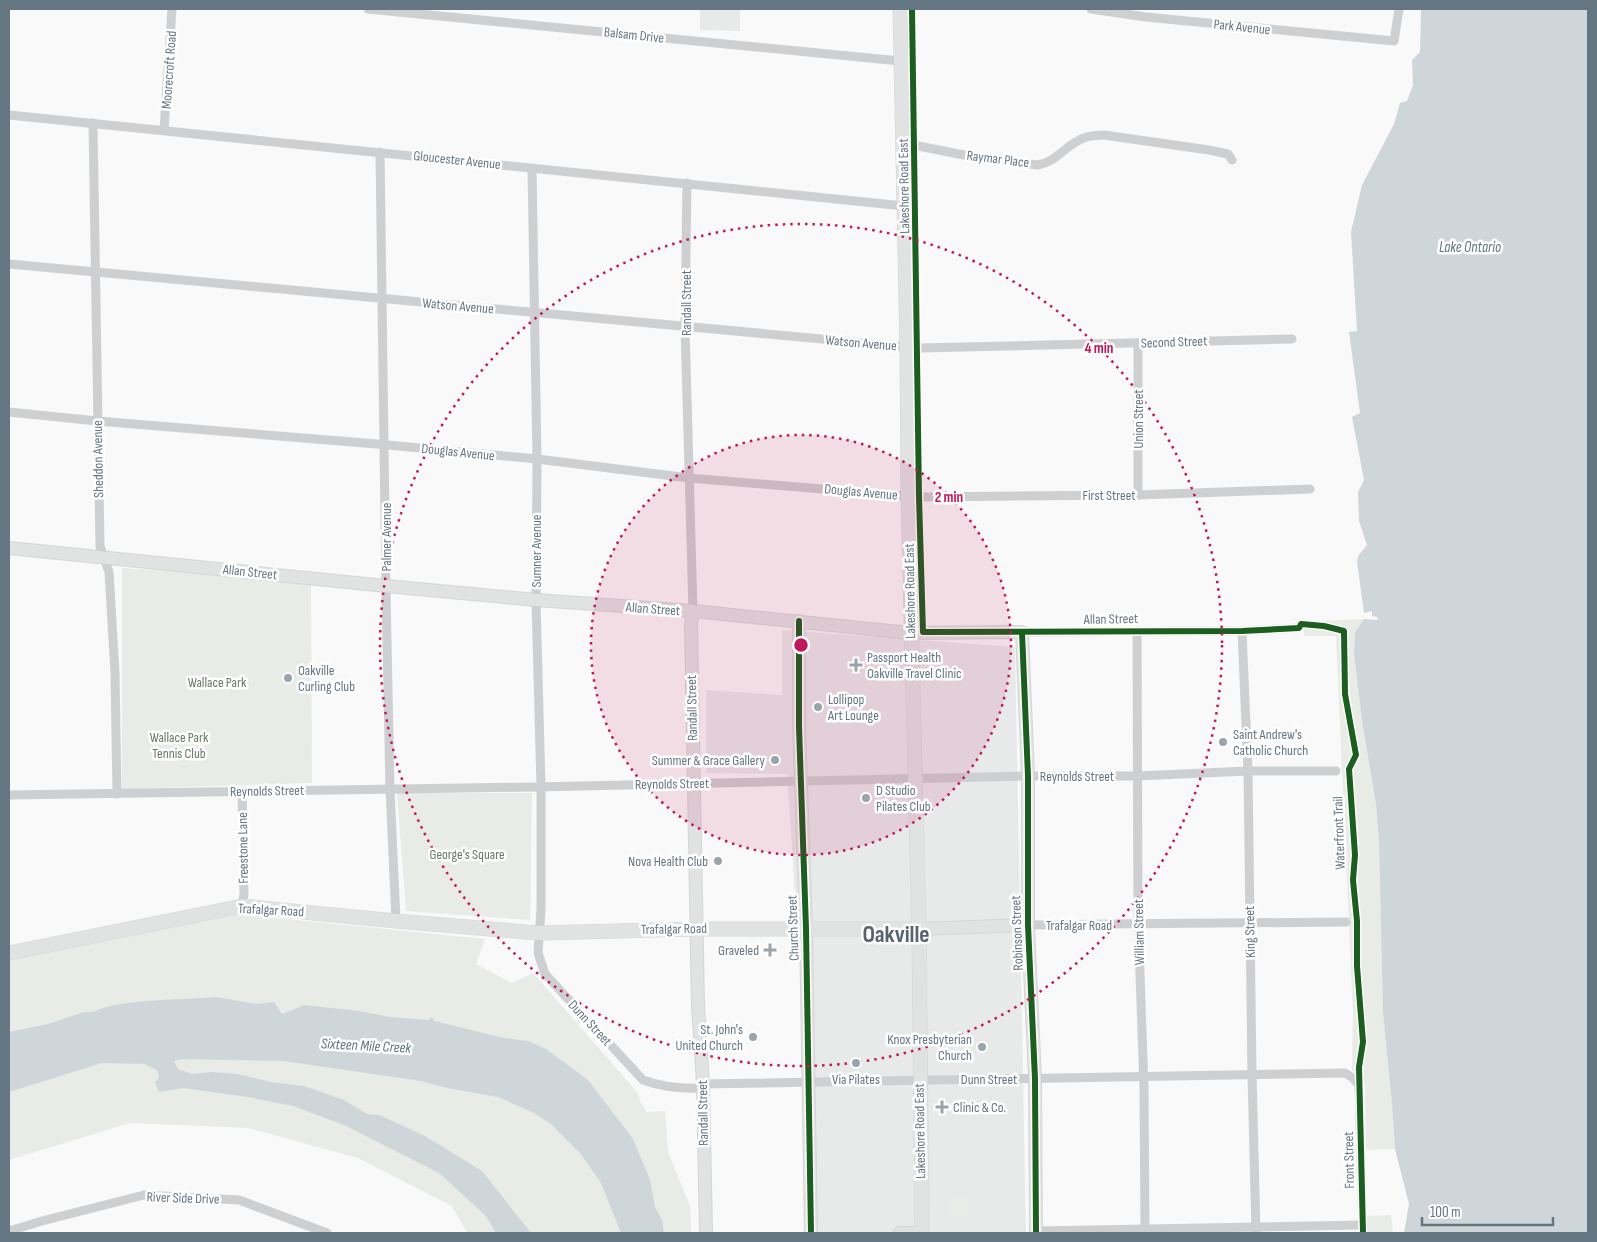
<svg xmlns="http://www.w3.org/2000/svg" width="1597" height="1242" viewBox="0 0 1597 1242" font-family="'Sofia Sans Condensed',sans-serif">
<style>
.built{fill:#e8e9e9}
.green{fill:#e8ebe6}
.water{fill:#ced6d9}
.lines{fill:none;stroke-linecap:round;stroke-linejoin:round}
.secondary-casing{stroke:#d5d6d7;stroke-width:14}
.primary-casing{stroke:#d5d6d7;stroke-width:15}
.street{stroke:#cecfd0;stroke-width:9}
.secondary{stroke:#e1e2e2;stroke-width:12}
.primary{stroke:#e1e2e2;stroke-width:14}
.cycleway-casing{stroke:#fff;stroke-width:9}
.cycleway{stroke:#1b5e20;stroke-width:6}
.ring{fill:none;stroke:#c2185b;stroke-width:2.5;stroke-dasharray:2.5 5}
.poi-dot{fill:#99a4ac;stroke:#fff;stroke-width:2}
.labels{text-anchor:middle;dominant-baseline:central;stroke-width:5;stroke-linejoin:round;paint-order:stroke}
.street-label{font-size:14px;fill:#657683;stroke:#fff}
.poi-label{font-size:14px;fill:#657683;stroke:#fff;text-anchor:start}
.park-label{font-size:14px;fill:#687a64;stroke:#fff}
.water-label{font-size:15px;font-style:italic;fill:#60757c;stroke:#fff}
.town-label{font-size:24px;font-weight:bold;fill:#57646e;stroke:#fff}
.centre{fill:#c2185b;stroke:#fff;stroke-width:2.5}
.ring-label{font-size:15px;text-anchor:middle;font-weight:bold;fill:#c2185b;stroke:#fff;stroke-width:5;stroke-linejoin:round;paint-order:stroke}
</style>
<rect width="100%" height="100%" fill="#f9f9f9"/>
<g class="built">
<path d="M700 9H740V31L700 30Z"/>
<path d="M782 630 1015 647 1026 1233H816V1207L787 774 706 773V690L782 695Z"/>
</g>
<g class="green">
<path d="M122 568 311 581 312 783 122 789Z"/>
<path d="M1364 619 1355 632 1354 654 1362 721 1376 804 1379 842 1383 1013 1392 1104 1395 1149 1366 1150 1365 1083 1352 1070 1353 1013 1336 636H1304V622Z"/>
<path d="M397 793H532L530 920 406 911Z"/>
<path d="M226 913 485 939 476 964 512 983 533 973 638 1093 640 1101 647 1112 665 1111 668 1152 690 1206 691 1233H467L452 1206 358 1158 249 1128 130 1123 9 1160V958Z"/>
<path d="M968 1197V1217L950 1218V1198Z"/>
<path d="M1391 1215 1393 1233H1367L1366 1216Z"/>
</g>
<g class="water">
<path d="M1421 9H1588V1233H1404L1409 1204 1395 1149 1392 1104 1383 1013 1379 842 1376 804 1362 721 1354 654 1355 632 1364 619 1378 620 1377 617 1372 616V611L1364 613 1357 562 1358 556 1367 545 1359 521 1358 492 1364 480 1352 417 1360 413 1349 332 1357 331 1351 232 1362 185 1394 124 1400 103 1407 101 1413 85 1412 60 1420 52Z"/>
<path d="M216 997 256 1004 274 1002 282 1014 304 1005 359 1011 390 1017 428 1020 432 1017 434 1021 504 1038 528 1041 546 1049 588 1080 633 1139 650 1180 655 1207 662 1220 664 1233H621L601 1183 580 1153 551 1124 534 1113 498 1097 447 1088 421 1081 284 1061 184 1059 174 1061 178 1069 192 1074 212 1072 237 1074 270 1082 304 1086 344 1100 367 1114 379 1115 425 1136 482 1171 531 1233H496L486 1216 439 1173 344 1125 293 1106 248 1097 183 1088 159 1092 155 1082 159 1078 158 1071 145 1064 102 1063 9 1092V1032L48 1024 84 1012C93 1014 101 1008 110 1006 145 999 180 1000 216 997Z"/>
</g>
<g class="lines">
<defs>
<g id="secondary">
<path d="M9 548 386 586 536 600 693 611 910 633 1022 632 1028 776V925L1035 1079 1036 1233"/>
<path d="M693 611 691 625 698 1006 703 1084 706 1233"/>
<path d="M799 621V727L806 928 811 1233"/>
<path d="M919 929 1028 925"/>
<path d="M900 1233H922"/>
</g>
<g id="primary">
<path d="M900 9 907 347 908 496 919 929 922 1233"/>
<path d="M9 953 242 906 396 921 538 933 696 929H919"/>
</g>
</defs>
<use href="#secondary" class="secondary-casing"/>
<use href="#primary" class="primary-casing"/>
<g class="street">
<path d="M368 9 900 61"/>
<path d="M1091 9 1146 17 1394 41 1399 9"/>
<path d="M9 115 904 206"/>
<path d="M93 123 100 546 109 572 115 673 117 794"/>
<path d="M164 130 172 9"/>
<path d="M903 143 979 158 1038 165C1054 162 1062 150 1076 142 1084 136 1094 135 1104 135L1209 150 1228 154 1232 160"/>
<path d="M380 152 386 592 390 789 396 921"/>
<path d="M532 168 537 459 536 600 541 787V910L538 953 545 974 643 1080C662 1087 683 1089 703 1088"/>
<path d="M687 183 685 327 693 611"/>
<path d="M9 264 920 348 1292 339"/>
<path d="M1138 343V495"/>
<path d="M9 412 97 421 377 444 537 459 689 478 919 497 1138 495 1310 489"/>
<path d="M1137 631 1138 917 1144 1088 1145 1233"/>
<path d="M1242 631 1248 771 1252 1075 1256 1233"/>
<path d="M1022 632 1242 631 1299 628"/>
<path d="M242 791 244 894 242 906"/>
<path d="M9 795 534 787 1028 776H1137L1248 771H1336"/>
<path d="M1028 925C1134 924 1240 922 1346 922"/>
<path d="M703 1084 1345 1073 1353 1078 1359 1085 1363 1233"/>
<path d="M9 1231 42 1221 144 1195 239 1200 327 1233"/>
<path d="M1036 1231 1363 1225"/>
</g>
<use href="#secondary" class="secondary"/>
<use href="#primary" class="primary"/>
<defs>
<g id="cycleway">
<path d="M912 9 919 497 923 632 1242 631 1299 628 1301 624 1324 626 1344 631 1345 694 1356 755 1349 769 1355 855 1353 880 1357 921V966L1363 1042 1359 1067 1363 1233"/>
<path d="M799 621V727L806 928 811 1233"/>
<path d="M1022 632 1028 776V925L1035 1079 1036 1233"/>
</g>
</defs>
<use href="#cycleway" class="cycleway-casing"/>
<use href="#cycleway" class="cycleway"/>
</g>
<circle cx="801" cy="645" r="210" fill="#c2185b" fill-opacity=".12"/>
<g class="ring">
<circle cx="801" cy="645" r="210"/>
<circle cx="801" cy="645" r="421"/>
</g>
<g class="poi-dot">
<path d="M853.5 657.5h5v5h5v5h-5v5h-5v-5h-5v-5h5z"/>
<circle cx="288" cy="678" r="5"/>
<circle cx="818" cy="707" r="5"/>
<circle cx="1223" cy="742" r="5"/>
<circle cx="775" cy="760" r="5"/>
<circle cx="866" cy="798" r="5"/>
<circle cx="718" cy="861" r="5"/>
<path d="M767.5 942.5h5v5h5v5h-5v5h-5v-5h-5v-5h5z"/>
<circle cx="753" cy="1037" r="5"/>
<circle cx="982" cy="1047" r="5"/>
<circle cx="856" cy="1063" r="5"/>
<path d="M939.5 1099.5h5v5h5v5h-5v5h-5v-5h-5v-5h5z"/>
</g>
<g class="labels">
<g class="street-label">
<text transform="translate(1242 27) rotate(6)">Park Avenue</text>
<text transform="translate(634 35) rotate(6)">Balsam Drive</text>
<text transform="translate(169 70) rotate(-86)">Moorecroft Road</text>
<text transform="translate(998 159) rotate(7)">Raymar Place</text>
<text transform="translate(457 160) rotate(6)">Gloucester Avenue</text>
<text transform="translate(904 186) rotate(-91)">Lakeshore Road East</text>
<text transform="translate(686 303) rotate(-90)">Randall Street</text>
<text transform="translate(458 306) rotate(5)">Watson Avenue</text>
<text transform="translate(1174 342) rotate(-2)">Second Street</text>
<text transform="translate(861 343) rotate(5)">Watson Avenue</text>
<text transform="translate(1138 419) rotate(-90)">Union Street</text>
<text transform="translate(458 452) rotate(6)">Douglas Avenue</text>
<text transform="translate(98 459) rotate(-91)">Sheddon Avenue</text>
<text transform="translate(861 492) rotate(5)">Douglas Avenue</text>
<text x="1109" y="495">First Street</text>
<text transform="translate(386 537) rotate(-90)">Palmer Avenue</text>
<text transform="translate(536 551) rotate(-90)">Sumner Avenue</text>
<text transform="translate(250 572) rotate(6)">Allan Street</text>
<text transform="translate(910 591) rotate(-91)">Lakeshore Road East</text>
<text transform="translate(653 609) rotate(4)">Allan Street</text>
<text transform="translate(1111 619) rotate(-1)">Allan Street</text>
<text transform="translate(692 708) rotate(-91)">Randall Street</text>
<text x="1077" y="776">Reynolds Street</text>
<text transform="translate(672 784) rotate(-1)">Reynolds Street</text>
<text transform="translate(267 791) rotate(-1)">Reynolds Street</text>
<text transform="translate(1339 833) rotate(-92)">Waterfront Trail</text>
<text transform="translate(243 848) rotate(-91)">Freestone Lane</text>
<text transform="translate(271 910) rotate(3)">Trafalgar Road</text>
<text x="1079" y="925">Trafalgar Road</text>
<text transform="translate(793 928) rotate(-92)">Church Street</text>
<text transform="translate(674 929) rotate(-1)">Trafalgar Road</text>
<text transform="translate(1139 932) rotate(-91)">William Street</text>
<text transform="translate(1250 932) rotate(-91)">King Street</text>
<text transform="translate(1017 933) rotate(-92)">Robinson Street</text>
<text transform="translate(590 1023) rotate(47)">Dunn Street</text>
<text x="989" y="1079">Dunn Street</text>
<text transform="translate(703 1113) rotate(-91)">Randall Street</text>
<text transform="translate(920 1131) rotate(-91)">Lakeshore Road East</text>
<text transform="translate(1349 1160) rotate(-91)">Front Street</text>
<text transform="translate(183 1198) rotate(2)">River Side Drive</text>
</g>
<g class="poi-label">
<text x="867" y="657">Passport Health<tspan x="867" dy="16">Oakville Travel Clinic</tspan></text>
<text x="298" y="670">Oakville<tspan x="298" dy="16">Curling Club</tspan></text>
<text x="828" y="699">Lollipop<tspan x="828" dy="16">Art Lounge</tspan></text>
<text x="1233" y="734">Saint Andrew's<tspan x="1233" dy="16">Catholic Church</tspan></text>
<text x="765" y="760" text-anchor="end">Summer &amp; Grace Gallery</text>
<text x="876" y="790">D Studio<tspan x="876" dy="16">Pilates Club</tspan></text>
<text x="708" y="861" text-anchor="end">Nova Health Club</text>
<text x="759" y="950" text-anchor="end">Graveled</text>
<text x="743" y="1029" text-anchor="end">St. John's<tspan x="743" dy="16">United Church</tspan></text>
<text x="972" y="1039" text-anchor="end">Knox Presbyterian<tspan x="972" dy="16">Church</tspan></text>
<text x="856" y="1079" text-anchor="middle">Via Pilates</text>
<text x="953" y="1107">Clinic &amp; Co.</text>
</g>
<g class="park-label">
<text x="217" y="682">Wallace Park</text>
<text x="179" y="737">Wallace Park<tspan x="179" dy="16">Tennis Club</tspan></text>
<text x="467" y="854">George's Square</text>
</g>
<g class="water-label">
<text x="1470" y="247">Lake Ontario</text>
<text transform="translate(366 1046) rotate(3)">Sixteen Mile Creek</text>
</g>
<g class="town-label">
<text x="896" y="934">Oakville</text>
</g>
</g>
<circle cx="801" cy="645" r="8" class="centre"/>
<g class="ring-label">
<text x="1099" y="353">4 min</text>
<text x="949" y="502">2 min</text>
</g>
<rect width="1597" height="1242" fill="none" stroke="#657683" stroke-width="20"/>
<path d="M1422 1217v8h131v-8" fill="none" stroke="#657683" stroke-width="2.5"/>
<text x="1430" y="1217" font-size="15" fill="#657683" stroke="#ffffff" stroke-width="4" paint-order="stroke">100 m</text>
</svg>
